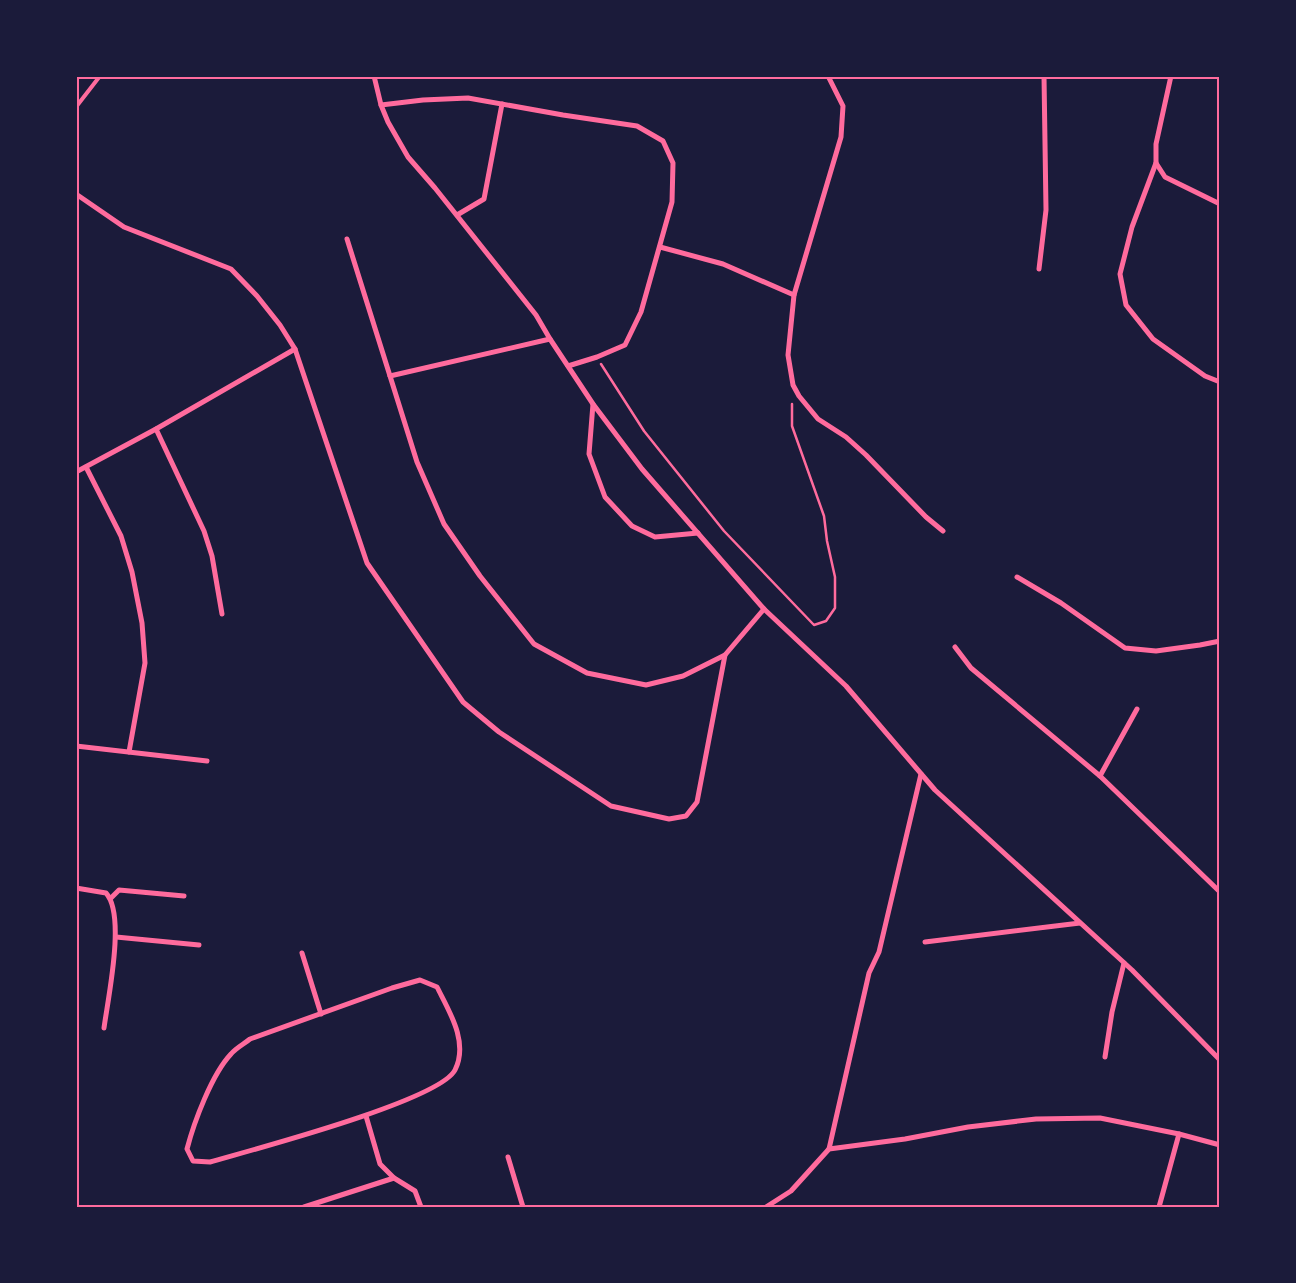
<svg xmlns="http://www.w3.org/2000/svg" width="1296" height="1283" viewBox="0 0 1296 1283" font-family="Signika,sans-serif">
<style>
.lines{fill:none;stroke-linecap:round;stroke-linejoin:round}
.path{stroke:#ff6b9d;stroke-width:2.5}
.service{stroke:#ff6b9d;stroke-width:4}
.minor{stroke:#ff6b9d;stroke-width:5}
.neatline{fill:none;stroke:#ff6b9d;stroke-width:2}
</style>
<rect width="100%" height="100%" fill="#1b1b3a"/>
<g class="lines">
<path class="path" d="M601 364 644 431 724 531 814 625 826 621 835 608V577L827 541 824 516 792 426V404"/>
<path class="service" d="M76 107 100 76"/>
<g class="minor">
<path d="M374 76 381 105 388 122 408 157 435 188 536 315 550 339 593 404 642 469 764 609 846 686 935 790 1132 970 1220 1060"/>
<path d="M828 76 843 106 841 137 794 295 788 355 793 385 799 396 818 419 846 437 866 455 926 517 943 531"/>
<path d="M1171 76 1156 144V163L1165 177 1220 204"/>
<path d="M381 105 423 100 468 98 563 115 637 126 663 141 673 163 672 202 641 312 625 345 597 357 568 366"/>
<path d="M1156 163 1132 227 1120 274 1126 305 1153 339 1205 376 1220 382"/>
<path d="M76 194 124 227 231 269 257 296 280 325 295 349 367 563 463 702 499 732 611 806 669 819 686 816 697 802 725 655"/>
<path d="M457 215 484 199 502 104"/>
<path d="M347 239 417 462 444 524 480 576 534 644 587 673 646 685 683 676 725 655 764 609"/>
<path d="M660 247 723 264 794 295"/>
<path d="M1039 269 1046 210 1044 76"/>
<path d="M390 376 550 339"/>
<path d="M593 404 589 454 605 497 632 526 655 537 698 533"/>
<path d="M156 429 204 531 212 556 222 614"/>
<path d="M86 467 121 536 132 572 142 623 145 663 129 752"/>
<path d="M76 472 156 429 295 349"/>
<path d="M1017 577 1061 603 1125 648 1156 651 1200 645 1220 641"/>
<path d="M955 647 971 668 1100 776 1220 892"/>
<path d="M76 746 207 761"/>
<path d="M1100 776 1137 709"/>
<path d="M76 888 106 893C126 915 108 998 104 1028"/>
<path d="M111 898 119 890 184 896"/>
<path d="M116 937 199 945"/>
<path d="M925 942 1080 923"/>
<path d="M302 953 321 1014"/>
<path d="M420 980 437 987C449 1011 469 1042 455 1070 439 1101 251 1150 210 1162L193 1161 187 1149C194 1122 212 1074 231 1054 236 1048 244 1044 250 1039L392 988Z"/>
<path d="M1105 1057 1112 1012 1124 963"/>
<path d="M366 1116 380 1164 394 1178 415 1191 421 1207"/>
<path d="M829 1149 869 973 879 952 921 774"/>
<path d="M508 1157 523 1207"/>
<path d="M304 1207 394 1178"/>
<path d="M766 1207 791 1191 829 1149 905 1139 968 1127 1036 1119 1100 1118 1179 1134 1220 1145"/>
<path d="M1159 1207 1179 1134"/>
</g>
</g>
<rect width="1296" height="1283" fill="none" stroke="#1b1b3a" stroke-width="155"/>
<rect x="78" y="78" width="1140" height="1128" class="neatline"/>
</svg>
